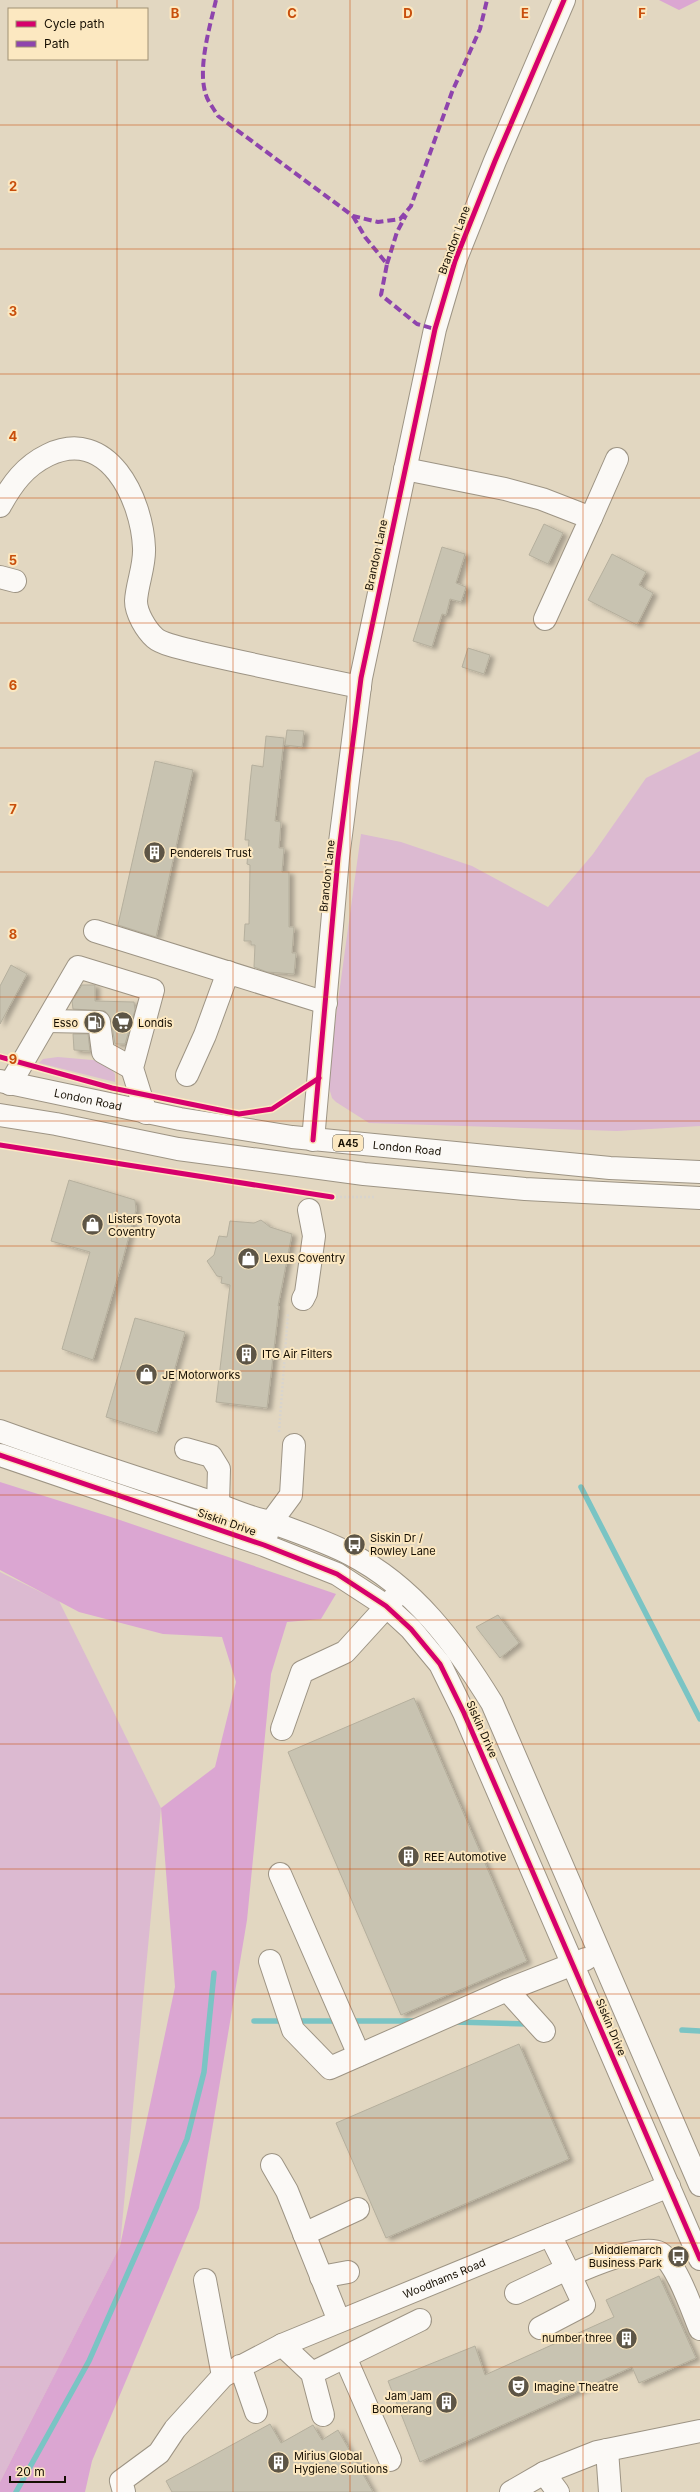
<svg xmlns="http://www.w3.org/2000/svg" width="700" height="2492" viewBox="0 0 700 2492" font-family="Inter,sans-serif">
<style>
.green{fill:#dcbad1}
.forest{fill:#dba6d2}
.lines{fill:none;stroke-linecap:round;stroke-linejoin:round}
.stream{stroke:#7ac4c4;stroke-width:5.5}
.building{fill:#c8c3b1;stroke:#b5af9d;filter:url(#shadow)}
.minor-casing{stroke:#9d9484;stroke-width:24}
.highway-casing{stroke:#9d9484;stroke-width:24}
.path{stroke:#d8d4cd;stroke-width:2.5;stroke-dasharray:2 2;stroke-linecap:butt}
.minor{stroke:#fbf9f6;stroke-width:22}
.highway{stroke:#fbf9f6;stroke-width:22}
.quiet{stroke:#8e44ad;stroke-width:4;stroke-dasharray:8 4;stroke-linecap:butt}
.cycleway-casing{stroke:#fce8c1;stroke-width:8}
.cycleway{stroke:#d6006c;stroke-width:5}
.grid{fill:none;stroke:#c84e0b;stroke-width:1;stroke-opacity:0.55}
.labels{text-anchor:middle;dominant-baseline:central;stroke-width:4;stroke-linejoin:round;paint-order:stroke}
.shield{fill:#fce8c1;stroke:#5b503c;stroke-width:1}
.shield-label{font-size:10px;font-weight:bold;fill:#160f03}
.street-label{font-size:11px;fill:#160f03;stroke:#fce8c1}
.poi-label{font-size:11px;fill:#160f03;stroke:#fce8c1;text-anchor:start}
.grid-label{font-size:13px;text-anchor:middle;font-weight:bold;fill:#c84e0b;stroke:#fce8c1;stroke-width:4;stroke-linejoin:round;paint-order:stroke}
</style>
<defs>
<filter id="shadow"><feDropShadow dx="4.5" dy="2.5" stdDeviation="2" flood-color="#0004"/></filter>
</defs>
<rect width="100%" height="100%" fill="#e2d7c1"/>
<g class="green">
<path d="M700 751V1126L617 1131 369 1123 336 1102 332 1098 327 1081 361 834 401 842 472 866 548 907 593 854 646 778Z"/>
<path d="M58 1057 104 1061 115 1074V1082L39 1063 43 1059Z"/>
<path d="M0 1572 59 1601 161 1808 120 2246 0 2482Z"/>
</g>
<g class="forest">
<path d="M659 0H699L679 10Z"/>
<path d="M0 1482 117 1519 336 1594 321 1619 287 1622 271 1674 247 1920 199 2208 92 2461 85 2492H0V2482L120 2246 175 1987 161 1808 215 1767 236 1682 222 1637 163 1634 79 1612 0 1570Z"/>
</g>
<g class="lines">
<g class="stream">
<path d="M581 1487 700 1719"/>
<path d="M254 2021H285"/>
<path d="M296 2021H339"/>
<path d="M350 2021H415"/>
<path d="M454 2022 529 2024"/>
<path d="M682 2030 700 2031"/>
<path d="M16 2492 89 2361 187 2139 204 2072 214 1973"/>
</g>
</g>
<g class="building">
<path d="M544 524 563 533 548 564 529 555Z"/>
<path d="M442 547 465 554 456 583 466 587 461 602 450 599 446 615 442 614 432 647 413 641Z"/>
<path d="M612 554 646 572 639 585 653 593 637 625 588 600Z"/>
<path d="M468 648 490 655 484 674 462 667Z"/>
<path d="M287 730 304 731 302 747 285 745Z"/>
<path d="M266 736 284 738 275 821 281 822 279 848H284L282 872H289V927H294L292 953H296L294 974 267 972 254 967 255 945H251V941H244L245 924H249L250 865 247 864 249 840H245L250 783 252 765 263 767Z"/>
<path d="M155 761 193 770 156 937 118 925Z"/>
<path d="M11 965 27 974 0 1024V986Z"/>
<path d="M82 985H95V1001L134 1002 135 1010 125 1044H115L111 1020 105 1011 73 1009 72 1001Z"/>
<path d="M73 1034H88L90 1051 74 1050Z"/>
<path d="M69 1180 135 1200 136 1210 122 1262 93 1360 62 1349 90 1252 51 1241Z"/>
<path d="M261 1220 270 1227 292 1234 278 1306H279L267 1408 216 1402 230 1285 221 1283 222 1277 217 1276 207 1261 214 1255 219 1236 227 1237 230 1221 254 1223Z"/>
<path d="M135 1318 185 1332 157 1433 106 1417Z"/>
<path d="M498 1615 519 1643 500 1658 476 1627Z"/>
<path d="M414 1698 527 1961 401 2015 288 1752Z"/>
<path d="M519 2044 569 2159 386 2238 336 2123Z"/>
<path d="M659 2276 696 2358 639 2383 632 2367 420 2462 388 2381 475 2346 485 2375 614 2317 606 2300Z"/>
<path d="M270 2424 281 2443 313 2425 322 2440 338 2430 373 2492H172L166 2481Z"/>
</g>
<g class="lines">
<defs>
<g id="minor">
<path d="M405 469 505 489 542 499 591 518 545 619"/>
<path d="M0 506C12 484 25 466 48 455 108 426 142 499 144 548 145 566 137 583 136 601 136 613 146 630 155 638 163 645 190 650 201 653 254 665 307 676 360 687"/>
<path d="M591 518 617 459"/>
<path d="M0 577 15 581"/>
<path d="M95 931 326 1003"/>
<path d="M47 1021 99 1022 103 1052 132 1068"/>
<path d="M187 1075 205 1035 228 972"/>
<path d="M10 1084 78 967 153 990 132 1068 146 1113"/>
<path d="M313 1140 338 858 361 678 435 329 455 261 495 161 564 0"/>
<path d="M303 1299 306 1293 314 1236 309 1210"/>
<path d="M0 1431C66 1455 132 1476 199 1498 223 1505 246 1518 271 1522 297 1532 325 1541 350 1554 414 1587 455 1643 492 1703L700 2185"/>
<path d="M186 1449 211 1456 219 1469 218 1504"/>
<path d="M0 1455 264 1545 337 1574 386 1606 411 1629 440 1664 464 1713 700 2259"/>
<path d="M267 1534 271 1522 291 1495 294 1445"/>
<path d="M282 1729 302 1672 345 1652 396 1596"/>
<path d="M280 1874 359 2055"/>
<path d="M270 1961 293 2030 330 2068 507 1990 586 1959"/>
<path d="M507 1990 544 2031"/>
<path d="M272 2165 287 2191 339 2321"/>
<path d="M304 2234 358 2209"/>
<path d="M550 2235 570 2275C588 2267 643 2243 660 2253 677 2264 692 2310 700 2329"/>
<path d="M321 2277 348 2272"/>
<path d="M205 2280 223 2376"/>
<path d="M516 2293 567 2269"/>
<path d="M540 2328 584 2305 570 2275"/>
<path d="M282 2345 312 2373 323 2415"/>
<path d="M345 2357 390 2460"/>
<path d="M240 2366 256 2412"/>
<path d="M312 2373 420 2320"/>
<path d="M607 2450 610 2492"/>
<path d="M544 2473 558 2492"/>
<path id="s1" d="M124 2492 121 2481 159 2453 175 2429 223 2376 282 2345 669 2186"/>
<path d="M511 2492 544 2473 597 2452 700 2431"/>
</g>
<g id="highway">
<path id="s2" d="M0 1081 180 1119 292 1137 610 1168 700 1172"/>
<path d="M0 1115 56 1124 178 1149 364 1174 525 1189 700 1198"/>
</g>
</defs>
<use href="#minor" class="minor-casing"/>
<use href="#highway" class="highway-casing"/>
<g class="path">
<path d="M332 1197H375"/>
<path d="M279 1432 288 1313"/>
</g>
<use href="#minor" class="minor"/>
<use href="#highway" class="highway"/>
<g class="quiet">
<path d="M216 0C210 26 197 69 206 95 208 102 214 109 218 116L353 216 378 222 400 219 411 206 452 92 480 29 487 0"/>
<path d="M353 216 365 237 387 264 381 295 417 324 435 329"/>
<path d="M387 264 397 232 406 215"/>
</g>
<defs>
<g id="cycleway">
<path d="M0 1057 112 1088 239 1114 272 1109 319 1078"/>
<path d="M313 1140 338 858 361 678 435 329 455 261 495 161 564 0"/>
<path d="M0 1145 332 1197"/>
<path d="M0 1455 264 1545 337 1574 386 1606 411 1629 440 1664 464 1713 700 2259"/>
</g>
</defs>
<use href="#cycleway" class="cycleway-casing"/>
<use href="#cycleway" class="cycleway"/>
</g>
<path class="grid" d="M117 0V9M233 0V2492M350 0V2492M467 0V2492M583 0V2492M117 59V2492M0 125H700M0 249H700M0 374H700M0 498H700M0 623H700M0 748H700M0 872H700M0 997H700M0 1121H700M0 1246H700M0 1371H700M0 1495H700M0 1620H700M0 1744H700M0 1869H700M0 1994H700M0 2118H700M0 2243H700M0 2367H700"/>
<defs>
<symbol id="building-disc" viewBox="-11 -11 22 22"><circle r="9.5" fill="#5d5546" stroke="#fce8c1"/><path d="M-4-6H4V6H1V3H-1V6H-4ZM-2.5-4.3h1.7v1.8h-1.7ZM.8-4.3h1.7v1.8H.8ZM-2.5-1h1.7V.8h-1.7ZM.8-1h1.7V.8H.8Z" fill="#fff"/></symbol>
<symbol id="fuel-disc" viewBox="-11 -11 22 22"><circle r="9.5" fill="#5d5546" stroke="#fce8c1"/><path d="M-5.5-6h7V0h2V4h1.3V-2.5L3-4.5l.8-.8L6-3V5H2.5V1h-1V6h-7ZM-4.2-4.7v3.2H.2V-4.7Z" fill="#fff"/></symbol>
<symbol id="supermarket-disc" viewBox="-11 -11 22 22"><circle r="9.5" fill="#5d5546" stroke="#fce8c1"/><path d="M-6-5.5h2.5l.6 2H6L4.5 2H-2.5L-4.4-4H-6ZM-1.5 3.2a1.3 1.3 0 1 0 .1 0ZM3 3.2a1.3 1.3 0 1 0 .1 0Z" fill="#fff"/></symbol>
<symbol id="shop-disc" viewBox="-11 -11 22 22"><circle r="9.5" fill="#5d5546" stroke="#fce8c1"/><path d="M-5-2.5h2.3a2.7 3.5 0 0 1 5.4 0H5L5.5 6h-11ZM-1.5-2.5h3a1.5 2.3 0 0 0-3 0Z" fill="#fff"/></symbol>
<symbol id="bus-disc" viewBox="-11 -11 22 22"><circle r="9.5" fill="#5d5546" stroke="#fce8c1"/><path d="M-5-6H5V4H4V6H2V4H-2V6H-4V4H-5ZM-3.5-4V0h7V-4ZM-3.5 1.2v1.5H-2V1.2ZM2 1.2v1.5H3.5V1.2Z" fill="#fff"/></symbol>
<symbol id="theatre-disc" viewBox="-11 -11 22 22"><circle r="9.5" fill="#5d5546" stroke="#fce8c1"/><path d="M-5-5.5Q0-4 5-5.5V0Q5 5 0 6Q-5 5-5 0ZM-3.3-2.5H-1v1.5H-3.3ZM1-2.5H3.3v1.5H1ZM-2.8 1Q0 5.5 2.8 1Z" fill="#fff"/></symbol>
</defs>
<g fill-rule="evenodd">
<use href="#building-disc" x="142" y="840" width="25" height="25"/>
<use href="#fuel-disc" x="82" y="1010" width="25" height="25"/>
<use href="#supermarket-disc" x="110" y="1010" width="25" height="25"/>
<use href="#shop-disc" x="80" y="1212" width="25" height="25"/>
<use href="#shop-disc" x="236" y="1246" width="25" height="25"/>
<use href="#building-disc" x="234" y="1342" width="25" height="25"/>
<use href="#shop-disc" x="134" y="1362" width="25" height="25"/>
<use href="#bus-disc" x="342" y="1532" width="25" height="25"/>
<use href="#building-disc" x="396" y="1844" width="25" height="25"/>
<use href="#bus-disc" x="666" y="2244" width="25" height="25"/>
<use href="#building-disc" x="614" y="2326" width="25" height="25"/>
<use href="#theatre-disc" x="506" y="2374" width="25" height="25"/>
<use href="#building-disc" x="434" y="2390" width="25" height="25"/>
<use href="#building-disc" x="266" y="2450" width="25" height="25"/>
</g>
<g class="labels">
<rect class="shield" x="333" y="1135" width="30" height="16" rx="3"/>
<g class="shield-label">
<text x="348" y="1143">A45</text>
</g>
<g class="street-label">
<text transform="translate(454 240) rotate(-70)">Brandon Lane</text>
<text transform="translate(376 555) rotate(-78)">Brandon Lane</text>
<text transform="translate(327 876) rotate(-84)">Brandon Lane</text>
<text stroke="none"><textPath href="#s2" startOffset="90">London Road</textPath></text>
<text stroke="none"><textPath href="#s2" startOffset="413">London Road</textPath></text>
<text transform="translate(227 1522) rotate(19)">Siskin Drive</text>
<text transform="translate(482 1729) rotate(66)">Siskin Drive</text>
<text transform="translate(611 2027) rotate(67)">Siskin Drive</text>
<text stroke="none"><textPath href="#s1" startOffset="401">Woodhams Road</textPath></text>
</g>
<g class="poi-label">
<text x="170" y="853">Penderels Trust</text>
<text x="78" y="1023" text-anchor="end">Esso</text>
<text x="138" y="1023">Londis</text>
<text x="108" y="1219">Listers Toyota<tspan x="108" dy="13">Coventry</tspan></text>
<text x="264" y="1258">Lexus Coventry</text>
<text x="262" y="1354">ITG Air Filters</text>
<text x="162" y="1375">JE Motorworks</text>
<text x="370" y="1538">Siskin Dr /<tspan x="370" dy="13">Rowley Lane</tspan></text>
<text x="424" y="1857">REE Automotive</text>
<text x="662" y="2250" text-anchor="end">Middlemarch<tspan x="662" dy="13">Business Park</tspan></text>
<text x="612" y="2338" text-anchor="end">number three</text>
<text x="534" y="2387">Imagine Theatre</text>
<text x="432" y="2396" text-anchor="end">Jam Jam<tspan x="432" dy="13">Boomerang</tspan></text>
<text x="294" y="2456">Mirius Global<tspan x="294" dy="13">Hygiene Solutions</tspan></text>
</g>
</g>
<g class="grid-label">
<text x="175" y="18">B</text>
<text x="292" y="18">C</text>
<text x="408" y="18">D</text>
<text x="525" y="18">E</text>
<text x="642" y="18">F</text>
<text x="13" y="191">2</text>
<text x="13" y="316">3</text>
<text x="13" y="441">4</text>
<text x="13" y="565">5</text>
<text x="13" y="690">6</text>
<text x="13" y="814">7</text>
<text x="13" y="939">8</text>
<text x="13" y="1064">9</text>
</g>
<rect x="8" y="8" width="140" height="52" fill="#fce8c1" stroke="#a09175"/>
<rect x="16" y="21" width="20" height="6" fill="#d6006c" stroke="#a09175"/>
<text x="44" y="28" font-size="12" fill="#160f03">Cycle path</text>
<rect x="16" y="41" width="20" height="6" fill="#8e44ad" stroke="#a09175"/>
<text x="44" y="48" font-size="12" fill="#160f03">Path</text>
<path d="M10 2476v6h55v-6" fill="none" stroke="#160f03" stroke-width="2"/>
<text x="16" y="2476" font-size="12" fill="#160f03" stroke="#fce8c1" stroke-width="3" paint-order="stroke">20 m</text>
</svg>
